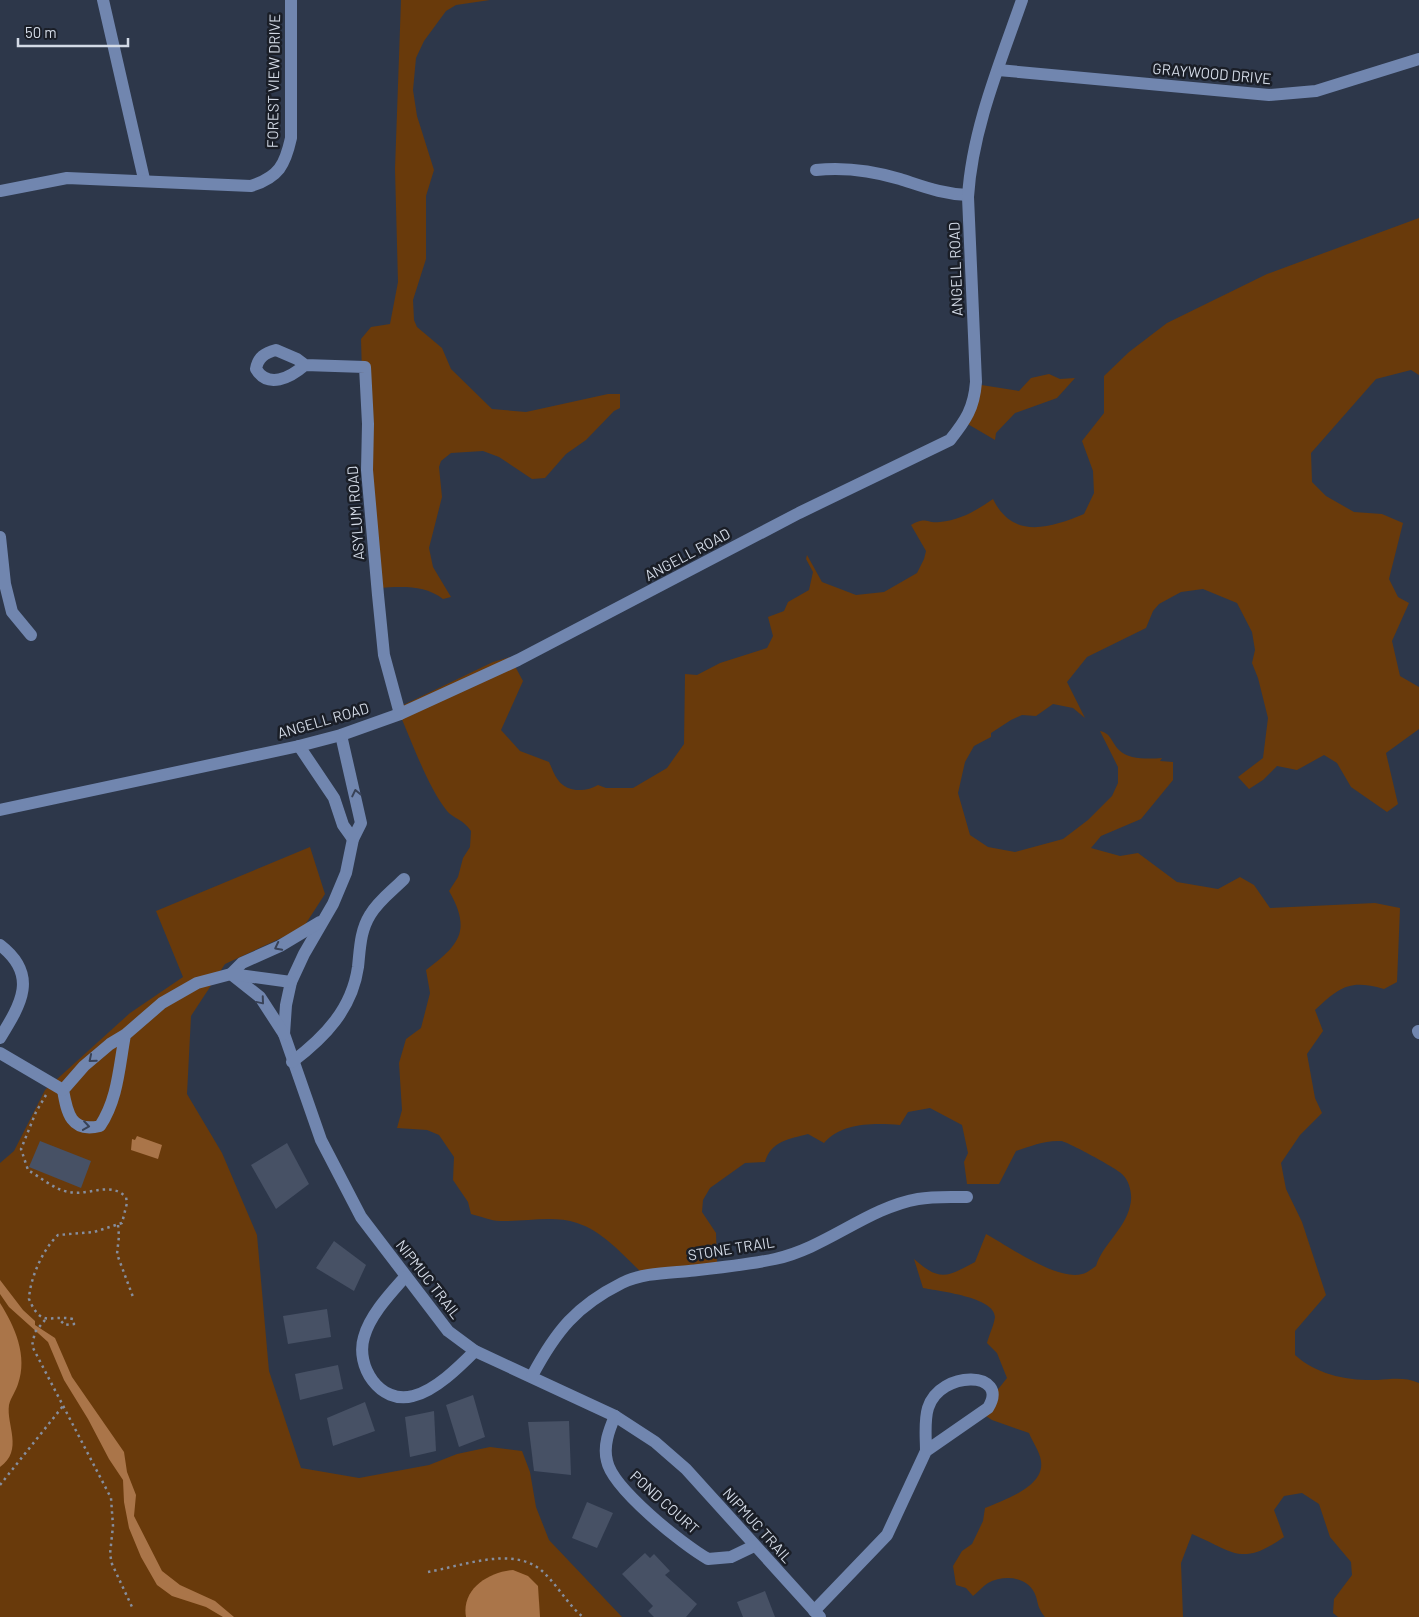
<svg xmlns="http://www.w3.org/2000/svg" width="1419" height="1617" viewBox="0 0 1419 1617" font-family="Barlow,sans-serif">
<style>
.green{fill:#693a0b}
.water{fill:#aa7549}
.building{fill:#475165}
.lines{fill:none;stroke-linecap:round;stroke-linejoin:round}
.path{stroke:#868e9e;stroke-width:2.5;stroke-dasharray:2.5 4;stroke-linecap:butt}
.minor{stroke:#7186af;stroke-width:12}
.oneway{stroke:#384257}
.labels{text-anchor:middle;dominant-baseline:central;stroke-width:5;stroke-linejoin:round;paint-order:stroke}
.street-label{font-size:15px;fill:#d3dae6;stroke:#1a1e27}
</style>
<rect width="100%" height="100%" fill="#2d374a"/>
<g class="green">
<path d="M401 0H490L456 5 446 11 424 41 416 58 413 90 417 116 434 170 426 196V259L413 300 414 320 417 327 442 348 451 369 492 409 526 412 608 394H620V408L614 411 586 440 566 454 545 478 532 479 499 457 483 451 451 453 441 461 439 467 442 497 429 548 433 567 451 597 443 599C423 584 401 587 377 588L365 482 361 339 371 327 390 324 398 282 395 169Z"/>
<path d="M1419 218V375L1411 370 1376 379 1311 453 1312 482 1326 496 1354 512 1382 514 1403 523 1389 579 1398 597 1409 603 1392 641 1400 676 1419 687V729L1386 753 1398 804 1387 812 1351 787 1337 763 1324 755 1297 770 1277 766 1263 780 1249 789 1238 777 1263 758 1268 718 1258 678 1252 663 1255 650 1252 632 1237 603 1203 589 1181 592 1159 604 1153 611 1146 628 1087 657 1067 682 1085 718 1073 708 1053 704 1036 716 1022 715 1011 720 991 733V737L974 746 965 762 958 793 970 835 988 847 1015 852 1063 839 1088 820 1112 796 1118 783V767L1100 731C1112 734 1111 742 1119 750 1128 760 1150 759 1162 758L1160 761 1173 762V780L1141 819 1101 836 1091 848 1120 856 1138 853 1177 882 1218 889 1240 877 1254 885 1270 908 1375 903 1400 908 1397 982 1384 989C1349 979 1340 987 1315 1010L1323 1031 1307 1054 1315 1098 1322 1113 1300 1135 1281 1163 1286 1189 1302 1222 1326 1295 1295 1331V1355C1317 1375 1348 1381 1378 1380 1392 1379 1405 1377 1419 1383V1617H1338L1333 1613 1334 1599 1352 1575 1351 1562 1330 1537 1319 1504 1302 1493 1284 1496 1274 1510 1284 1537C1241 1567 1234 1552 1192 1534L1181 1563 1183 1617H1045C1036 1606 1039 1602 1034 1592 1026 1576 1003 1575 988 1583 983 1586 978 1592 973 1596L966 1588 956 1585 953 1566 962 1551 972 1544 983 1521 985 1508C1003 1500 1045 1487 1041 1461 1040 1452 1032 1441 1029 1433L992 1420 980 1412 1007 1378 997 1353 987 1343C989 1335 994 1325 995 1317 995 1297 938 1291 923 1288L914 1259C940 1282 947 1277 975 1262L986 1234C1008 1246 1057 1281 1082 1274 1087 1273 1092 1269 1096 1266 1103 1244 1125 1229 1130 1206 1133 1196 1130 1181 1122 1174 1118 1169 1066 1141 1061 1141 1045 1140 1031 1146 1016 1151L999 1184H967L964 1162 968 1153 962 1125 930 1108 908 1112 900 1125C875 1123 842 1122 824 1143L808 1134C789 1139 771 1141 765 1162L745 1163 710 1188 703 1200 702 1212 716 1233 717 1263 640 1271C621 1253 602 1231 577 1223 553 1215 525 1222 500 1221 491 1221 480 1216 471 1214L468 1202 453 1180 454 1157 439 1135 427 1130 397 1128 402 1110 399 1063 406 1039 421 1028 430 993 426 970C459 945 472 931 449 891L458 877 463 858 470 847 471 831C463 819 454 819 447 811 427 786 411 739 397 708L493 662 510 657 523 681 501 730 520 751 549 762C552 768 554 775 558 780 567 793 587 792 598 785L606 788H633L667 768 684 744 685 674 697 675 720 663 767 648 773 636 768 617 784 611 788 602 809 590 813 572 806 559 807 555 822 582 856 595 884 592 917 573 924 559 926 551 911 525C927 516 926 524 940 522 961 520 977 510 993 499 1013 540 1050 528 1084 514L1094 493 1093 471 1082 441 1104 413V376L1129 352 1167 323 1267 274Z"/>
<path d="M1049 374 1060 379 1075 378 1057 398 1015 413 996 433 995 440 966 423 975 384 1019 391 1031 378Z"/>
<path d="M310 847 325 894 303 928 225 964 191 1016 187 1094 222 1153 257 1235 269 1371 301 1468 359 1478 429 1465 457 1454 490 1447 522 1451 530 1472 536 1507 549 1540 622 1617H0V1163L14 1151 45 1090 130 1013 183 977 156 911Z"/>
</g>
<g class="water">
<path d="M137 1136 162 1145 158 1159 131 1150 132 1139 135 1140Z"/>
<path d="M0 1280 23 1310 35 1321V1325L55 1338 72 1377 124 1452 127 1472 136 1495 134 1516 162 1571 180 1585 215 1601 234 1617H223L206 1607 172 1596 157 1585 141 1557 129 1528 124 1502 123 1480 109 1459 88 1419 64 1380 48 1342 9 1307 0 1294Z"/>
<path d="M0 1303C15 1327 28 1356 18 1384 16 1391 11 1397 9 1405 6 1425 24 1450 0 1467Z"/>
<path d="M513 1570 528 1576 538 1586 540 1617H466C461 1589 489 1572 513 1570Z"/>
</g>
<g class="building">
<path d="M40 1141 91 1161 81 1188 29 1167Z"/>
<path d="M287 1143 309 1184 276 1209 251 1165Z"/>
<path d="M334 1241 366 1265 354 1291 316 1268Z"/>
<path d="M327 1309 331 1337 288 1344 283 1316Z"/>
<path d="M338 1365 343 1389 300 1400 295 1374Z"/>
<path d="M473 1395 485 1437 459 1447 446 1405Z"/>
<path d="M365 1402 375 1431 333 1446 327 1418Z"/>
<path d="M434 1411 436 1451 410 1457 405 1417Z"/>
<path d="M569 1421 571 1475 534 1471 528 1422Z"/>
<path d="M587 1502 613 1513 597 1548 572 1538Z"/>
<path d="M645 1553 650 1558 654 1554 670 1571 665 1575 697 1604 686 1617H654L648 1611 653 1606 622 1574Z"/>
<path d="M765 1591 775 1617H743L737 1602Z"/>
</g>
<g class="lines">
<g class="path">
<path d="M46 1095 36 1112 21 1149 28 1170C40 1177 55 1190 69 1192 89 1196 110 1181 126 1197L127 1203 122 1223 94 1232 58 1235C43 1249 30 1278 29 1299 42 1329 49 1314 73 1319L74 1324 65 1325 59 1319"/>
<path d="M118 1225 119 1236 117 1254 133 1297"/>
<path d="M45 1320 35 1332 32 1346 111 1498 113 1526 110 1554 112 1564 133 1609"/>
<path d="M0 1485 63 1406"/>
<path d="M428 1572C462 1566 512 1546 541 1570 557 1584 567 1604 583 1617"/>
</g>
<g class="minor">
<path d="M103 0 144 179"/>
<path d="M998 70 1269 95 1316 91 1419 59"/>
<path d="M816 170C844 167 873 171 900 179 925 187 942 194 968 195"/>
<path d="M0 191 67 178 251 186C279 177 285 165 291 138V0"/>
<path d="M305 365C290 378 268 389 256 369 258 357 265 353 276 350L297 359 305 365 365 367 368 424 367 470 378 595 384 655 400 714"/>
<path d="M0 537 5 584 12 612 31 635"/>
<path d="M341 735 361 823 353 839 346 873 333 904 304 954 291 982 286 1005 284 1034 321 1140 361 1217 448 1331 475 1351 615 1416 655 1442 686 1469 820 1617"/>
<path d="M299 746 334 798 343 825 353 839"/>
<path d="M0 810 299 746 341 735 400 714 518 660 799 513 950 440C966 420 974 408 976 382L968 197C972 130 1000 63 1022 0"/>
<path d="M0 945C39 975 21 1004 0 1038"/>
<path d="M1418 1031 1419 1033"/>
<path d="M284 1034 260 997 231 974 242 963 280 946 320 922"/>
<path d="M125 1035C119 1067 118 1099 100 1126 71 1133 67 1113 63 1090L84 1066 110 1044 125 1035 162 1003 197 983 231 974 291 982"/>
<path d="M0 1053 63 1090"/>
<path d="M292 1062C325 1037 352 1009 358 967 360 949 360 931 370 915 378 901 392 891 404 879"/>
<path d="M405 1277C390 1294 370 1315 364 1337 355 1366 380 1405 413 1396 435 1391 459 1367 475 1351"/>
<path d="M532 1376C556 1331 576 1306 622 1283 642 1273 667 1273 689 1271 717 1268 747 1265 775 1259 826 1248 867 1208 918 1199 934 1196 951 1197 967 1197"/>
<path d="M615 1416C609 1430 603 1446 607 1461 612 1488 683 1545 708 1559L731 1557 754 1546"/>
<path d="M814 1611 887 1535 926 1451 988 1408C1011 1371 940 1369 928 1408 924 1421 926 1438 926 1451"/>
</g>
</g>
<defs><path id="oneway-chevron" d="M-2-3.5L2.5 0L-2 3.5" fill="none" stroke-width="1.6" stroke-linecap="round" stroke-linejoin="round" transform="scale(1.25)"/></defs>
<g class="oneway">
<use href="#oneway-chevron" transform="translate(356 793) rotate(-102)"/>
<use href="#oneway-chevron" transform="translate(278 947) rotate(153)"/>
<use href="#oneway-chevron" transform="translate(261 1001) rotate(50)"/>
<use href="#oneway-chevron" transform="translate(92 1059) rotate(140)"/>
<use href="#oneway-chevron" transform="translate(86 1126) rotate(8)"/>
</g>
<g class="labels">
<g class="street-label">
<text transform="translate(1212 73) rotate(5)">GRAYWOOD DRIVE</text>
<text transform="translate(273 81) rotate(-89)">FOREST VIEW DRIVE</text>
<text transform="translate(955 269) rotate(-92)">ANGELL ROAD</text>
<text transform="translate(355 513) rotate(-94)">ASYLUM ROAD</text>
<text transform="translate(687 554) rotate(-28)">ANGELL ROAD</text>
<text transform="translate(323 720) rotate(-16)">ANGELL ROAD</text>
<text transform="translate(731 1248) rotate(-9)">STONE TRAIL</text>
<text transform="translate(429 1279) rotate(52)">NIPMUC TRAIL</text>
<text transform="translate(665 1502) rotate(42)">POND COURT</text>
<text transform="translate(758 1525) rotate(48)">NIPMUC TRAIL</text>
</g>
</g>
<path d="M18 38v8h110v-8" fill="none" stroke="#d3dae6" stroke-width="2.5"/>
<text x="25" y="38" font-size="15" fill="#d3dae6" stroke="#1a1e27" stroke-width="4" paint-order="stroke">50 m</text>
</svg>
